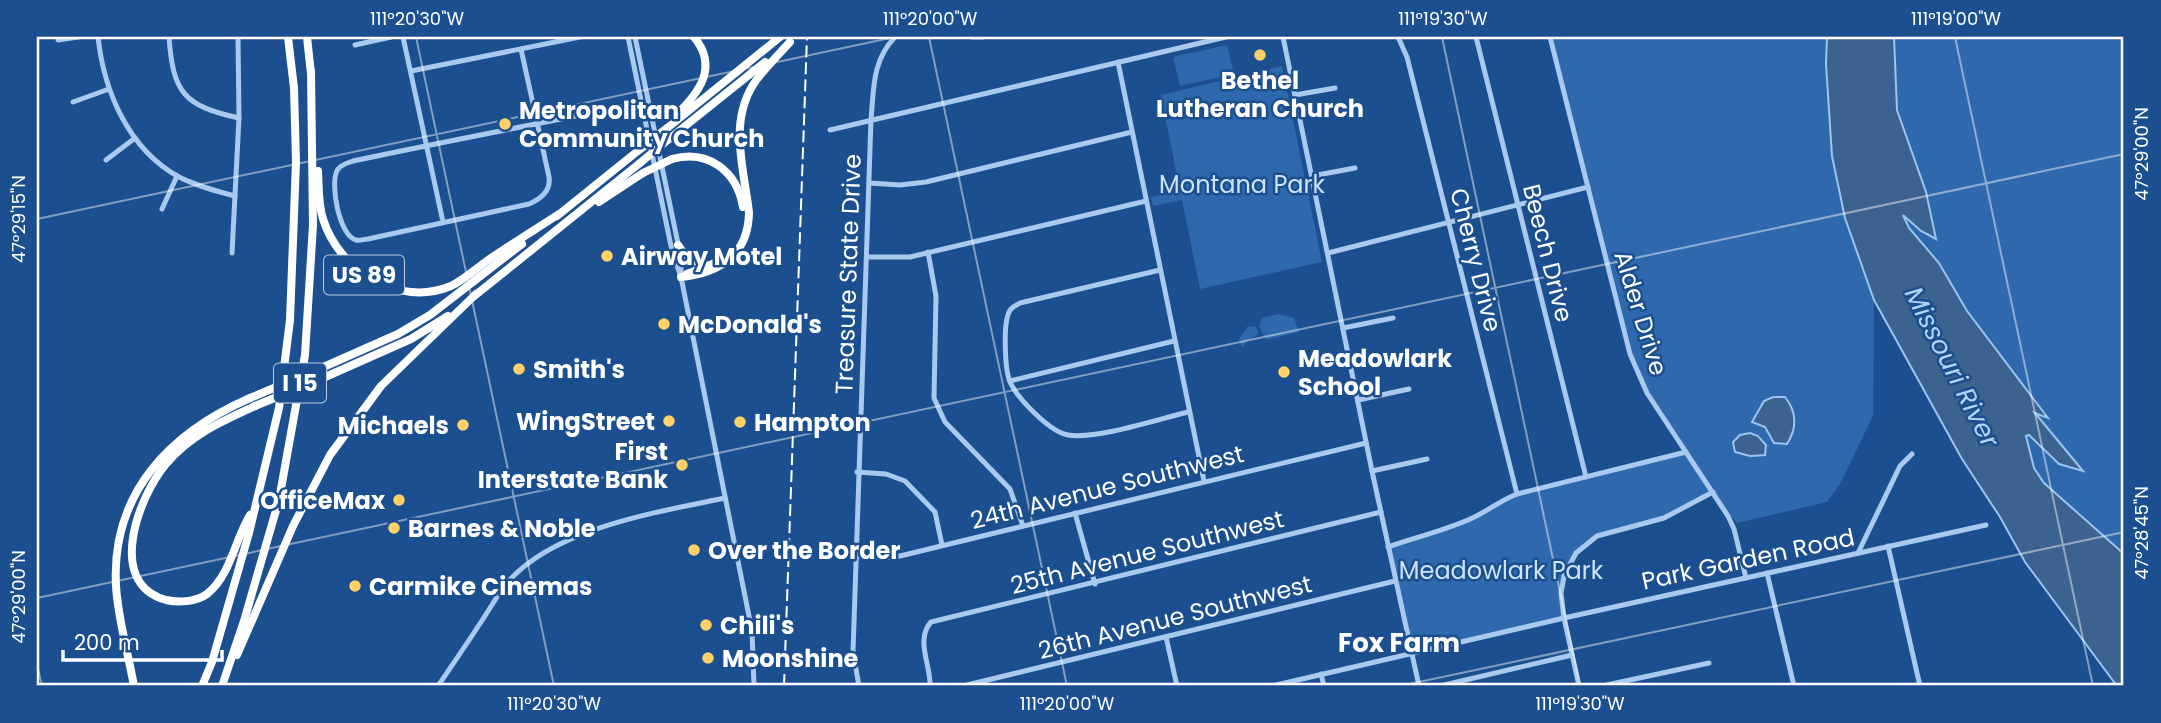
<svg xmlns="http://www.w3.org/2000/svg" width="2161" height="723" viewBox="0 0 2161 723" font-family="Poppins,sans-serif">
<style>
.green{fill:#2e69ad}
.water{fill:#3c6290;stroke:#9cc4f0;stroke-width:2}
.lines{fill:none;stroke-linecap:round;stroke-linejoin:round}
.minor{stroke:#a9c9ee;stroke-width:5}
.highway{stroke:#fff;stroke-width:8}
.rail{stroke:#fff;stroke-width:2;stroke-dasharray:12 5;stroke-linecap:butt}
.highway-bridge{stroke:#fff;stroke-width:8}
.ticks{fill:none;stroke:#fff;stroke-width:2;stroke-opacity:0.45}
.poi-dot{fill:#ffd166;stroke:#1b4f8f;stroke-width:2.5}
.labels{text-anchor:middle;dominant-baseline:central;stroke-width:5;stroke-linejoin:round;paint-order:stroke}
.shield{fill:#1b4f8f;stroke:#bbcadd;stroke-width:2}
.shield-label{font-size:23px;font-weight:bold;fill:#fff}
.poi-label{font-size:24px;font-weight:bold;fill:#fff;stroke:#1b4f8f;text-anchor:start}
.park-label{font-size:24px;fill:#cfe3fa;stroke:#1b4f8f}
.street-label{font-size:24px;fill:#fff;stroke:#1b4f8f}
.water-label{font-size:26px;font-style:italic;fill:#b5d3f5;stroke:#1b4f8f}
.neighbourhood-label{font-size:26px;font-weight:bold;fill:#fff;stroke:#1b4f8f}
.neatline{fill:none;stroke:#fff;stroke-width:2.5}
.ticks-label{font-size:18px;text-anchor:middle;fill:#fff}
</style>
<rect width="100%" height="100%" fill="#1b4f8f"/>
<g class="green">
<path d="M1550 37H1827L1826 64 1832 156 1845 218 1874 300 1873 416 1841 482 1827 502 1737 523 1712 493 1664 518 1597 536 1576 553 1564 576 1561 593 1564 618 1411 652 1388 547 1466 521 1502 500 1685 452 1638 375Z"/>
<path d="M1894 37H2124V554L2044 483 2034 468 2025 436 2029 434 2059 464 2083 470 2034 412 2047 417 2037 401 1967 311 1939 263 1909 228 1901 213 1921 231 1936 239 1926 192 1897 110Z"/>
<path d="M1227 45 1234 74 1180 86 1173 57Z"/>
<path d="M1282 66 1322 262 1200 289 1182 200 1153 206 1151 197 1180 191 1161 95Z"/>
<path d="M1278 314 1294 318 1299 332 1266 340 1259 326 1262 318Z"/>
<path d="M1255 326 1258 331 1257 335 1250 339 1242 347 1239 339 1247 327Z"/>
</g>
<g class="water">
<path d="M1827 37H1894L1897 110 1926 192 1936 239 1921 231 1903 215 1909 228 1939 263 1967 311 2048 418 2035 413 2083 471 2059 464 2029 435 2026 436 2034 468 2044 483 2124 554V686H2117L2025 562 2000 517 1962 459 1874 300 1845 218 1832 156 1826 64Z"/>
<path d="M1773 397H1785C1797 412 1797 428 1787 444L1774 443 1765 427 1752 422 1764 401Z"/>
<path d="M1750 433 1758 436 1766 445 1765 455 1750 456 1735 452 1733 442 1740 435Z"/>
</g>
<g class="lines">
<g class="minor">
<path d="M98 37C104 91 128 149 179 177 197 186 216 191 235 196"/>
<path d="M169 37C173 93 184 106 239 118"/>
<path d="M403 37 443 222"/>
<path d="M628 37 672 251 681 277 752 631 754 686"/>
<path d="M635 37 681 258V273"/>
<path d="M972 37H983"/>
<path d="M1283 37 1372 471 1419 686"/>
<path d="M1398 37 1407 57 1517 494"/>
<path d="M1476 37 1586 477"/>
<path d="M1550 37 1630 354 1647 393 1728 516 1734 529 1746 578"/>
<path d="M58 40 78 37"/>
<path d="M355 45 391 37"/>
<path d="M521 49 549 177C551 191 541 199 529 204L368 239C364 239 360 241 356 240 339 236 329 181 338 169 342 164 348 163 353 161 442 142 532 125 621 107"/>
<path d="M1118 62 1204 481"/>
<path d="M411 71 580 37"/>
<path d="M1295 95 1335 88"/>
<path d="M73 102 109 89"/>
<path d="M830 130 1226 37"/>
<path d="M106 160 135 138"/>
<path d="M1312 176 1355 168"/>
<path d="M869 183 900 185 926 182 1132 132"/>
<path d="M162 209 177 176"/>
<path d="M928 252 936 296 934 398 945 422 1010 489 1023 526"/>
<path d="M232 253 239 118 238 37"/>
<path d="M1328 253 1588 187"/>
<path d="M868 257H910L1146 201"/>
<path d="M1160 270 1020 303C1017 305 1014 306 1011 309 1002 319 1005 370 1010 382 1018 399 1050 432 1068 435 1095 440 1159 419 1188 412"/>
<path d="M1343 328 1393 318"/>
<path d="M1010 381 1174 341"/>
<path d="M1358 400 1409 389"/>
<path d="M1372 471 1427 459"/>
<path d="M857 472 886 474 905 481 935 512 942 545"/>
<path d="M1075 513 1095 584"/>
<path d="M1888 546 1920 686"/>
<path d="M1388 547C1414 538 1442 531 1468 520 1485 513 1499 501 1517 494L1686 452"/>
<path d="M1858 553 1900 466 1912 454"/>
<path d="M856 556 885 558 900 556 1366 443"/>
<path d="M1767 573 1794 686"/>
<path d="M1166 637 1177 686"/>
<path d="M1321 674 1324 686"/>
<path d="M438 686C453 664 468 642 483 619 491 607 498 594 507 583 554 528 658 512 725 498"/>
<path d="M859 686 853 652 871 119C874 88 872 61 895 37"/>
<path d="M930 686C931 665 915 640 931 622L1381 512"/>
<path d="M963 686 1395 581"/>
<path d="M1272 686 1564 618 1986 525"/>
<path d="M1440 686 1572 655"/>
<path d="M1579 686 1564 618 1561 593 1564 576 1576 553 1597 536 1664 518 1713 492"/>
<path d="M1602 686 1709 663"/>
</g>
<g class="highway">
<path d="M307 37 311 74"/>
<path d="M676 115C699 93 719 67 694 37"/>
<path d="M666 129 780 37"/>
<path d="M669 139 765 62"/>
<path d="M672 159C708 149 737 171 743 207"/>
<path d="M318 171C319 187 318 204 323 219 339 270 398 308 451 286 465 279 478 267 491 258 513 243 536 229 559 214"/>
<path d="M599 202 643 173"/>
<path d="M557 216 639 150"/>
<path d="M678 245 687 258 705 265"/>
<path d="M687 274 720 261"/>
<path d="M681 277C720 273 748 255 749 213 744 167 727 120 757 79 767 66 779 54 790 42"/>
<path d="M473 297 640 163"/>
<path d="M319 369 398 334 430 315 522 244"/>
<path d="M323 378 411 339 448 316"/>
<path d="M250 515C235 539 231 575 207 594 196 602 178 603 166 600 105 583 139 496 166 464 190 435 222 421 255 406"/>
<path d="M237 655 293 526 330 455 381 386 476 294"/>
<path d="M134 686C128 653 118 619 116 586 111 493 170 433 250 398"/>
<path d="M202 686 212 662 249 533 279 408 290 320 296 162 294 88 288 37"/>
<path d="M222 686 244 621 279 500 305 355 313 225 311 71"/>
</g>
<path class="rail" d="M784 686 807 37"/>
<g class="highway-bridge">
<path d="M639 150 666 129"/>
<path d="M640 163 669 139"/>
<path d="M643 173 672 159"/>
<path d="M250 398 319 369"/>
<path d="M255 406 323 378"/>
</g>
</g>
<path class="ticks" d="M416 37 554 686M929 37 1067 686M1442 37 1580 686M1955 37 2093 686M37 219 895 37M37 598 2124 154M37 664 42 686M1400 686 2124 532"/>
<g class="poi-dot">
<circle cx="1260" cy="55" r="7"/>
<circle cx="505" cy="124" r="7"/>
<circle cx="607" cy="256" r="7"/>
<circle cx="664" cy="324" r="7"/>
<circle cx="519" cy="369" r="7"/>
<circle cx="1284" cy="372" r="7"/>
<circle cx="669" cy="421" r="7"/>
<circle cx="740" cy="422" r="7"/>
<circle cx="463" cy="425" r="7"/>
<circle cx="682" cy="465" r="7"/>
<circle cx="399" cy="500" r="7"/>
<circle cx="394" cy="528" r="7"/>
<circle cx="694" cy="550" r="7"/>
<circle cx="355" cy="586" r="7"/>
<circle cx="706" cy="625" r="7"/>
<circle cx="708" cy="658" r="7"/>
</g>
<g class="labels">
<g class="shield">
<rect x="324" y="255.5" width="80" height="39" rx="5"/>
<rect x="274" y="363.5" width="52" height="39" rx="5"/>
</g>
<g class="shield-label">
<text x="364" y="275">US 89</text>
<text x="300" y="383">I 15</text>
</g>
<g class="poi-label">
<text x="1260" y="80" text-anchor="middle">Bethel<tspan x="1260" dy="28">Lutheran Church</tspan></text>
<text x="519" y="110">Metropolitan<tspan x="519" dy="28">Community Church</tspan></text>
<text x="621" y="256">Airway Motel</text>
<text x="678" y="324">McDonald's</text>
<text x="1298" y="358">Meadowlark<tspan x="1298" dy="28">School</tspan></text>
<text x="533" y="369">Smith's</text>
<text x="655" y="421" text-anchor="end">WingStreet</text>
<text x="754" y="422">Hampton</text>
<text x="449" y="425" text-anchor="end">Michaels</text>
<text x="668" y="451" text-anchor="end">First<tspan x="668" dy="28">Interstate Bank</tspan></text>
<text x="385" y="500" text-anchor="end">OfficeMax</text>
<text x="408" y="528">Barnes &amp; Noble</text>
<text x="708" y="550">Over the Border</text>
<text x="369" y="586">Carmike Cinemas</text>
<text x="720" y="625">Chili's</text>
<text x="722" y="658">Moonshine</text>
</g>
<g class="park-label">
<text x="1242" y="184">Montana Park</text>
<text x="1501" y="570">Meadowlark Park</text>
</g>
<g class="street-label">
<text transform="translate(1548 253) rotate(76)">Beech Drive</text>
<text transform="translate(1476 260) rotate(76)">Cherry Drive</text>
<text transform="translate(848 274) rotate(-88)">Treasure State Drive</text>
<text transform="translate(1641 313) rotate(73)">Alder Drive</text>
<text transform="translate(1107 487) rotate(-14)">24th Avenue Southwest</text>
<text transform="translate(1147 552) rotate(-14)">25th Avenue Southwest</text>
<text transform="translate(1748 559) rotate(-12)">Park Garden Road</text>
<text transform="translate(1175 617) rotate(-14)">26th Avenue Southwest</text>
</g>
<g class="water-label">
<text transform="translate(1952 367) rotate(63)">Missouri River</text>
</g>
<g class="neighbourhood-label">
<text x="1399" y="643">Fox Farm</text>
</g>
</g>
<rect width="2161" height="723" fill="none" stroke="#1b4f8f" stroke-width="77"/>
<path d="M63 650v10h159v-10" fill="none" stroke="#ffffff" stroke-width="3.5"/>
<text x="74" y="650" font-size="21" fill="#ffffff" stroke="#1b4f8f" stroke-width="5" paint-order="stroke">200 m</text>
<rect x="38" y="38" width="2084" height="646" class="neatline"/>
<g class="ticks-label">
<text x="417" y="25">111°20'30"W</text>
<text x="930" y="25">111°20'00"W</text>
<text x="1443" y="25">111°19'30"W</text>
<text x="1956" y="25">111°19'00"W</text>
<text transform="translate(2142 154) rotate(-90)" y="6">47°29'00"N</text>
<text transform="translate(19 219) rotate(-90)" y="6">47°29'15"N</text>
<text transform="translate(2142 533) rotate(-90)" y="6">47°28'45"N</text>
<text transform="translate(19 597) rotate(-90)" y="6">47°29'00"N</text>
<text x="554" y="710">111°20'30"W</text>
<text x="1067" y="710">111°20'00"W</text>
<text x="1580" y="710">111°19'30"W</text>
</g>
</svg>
